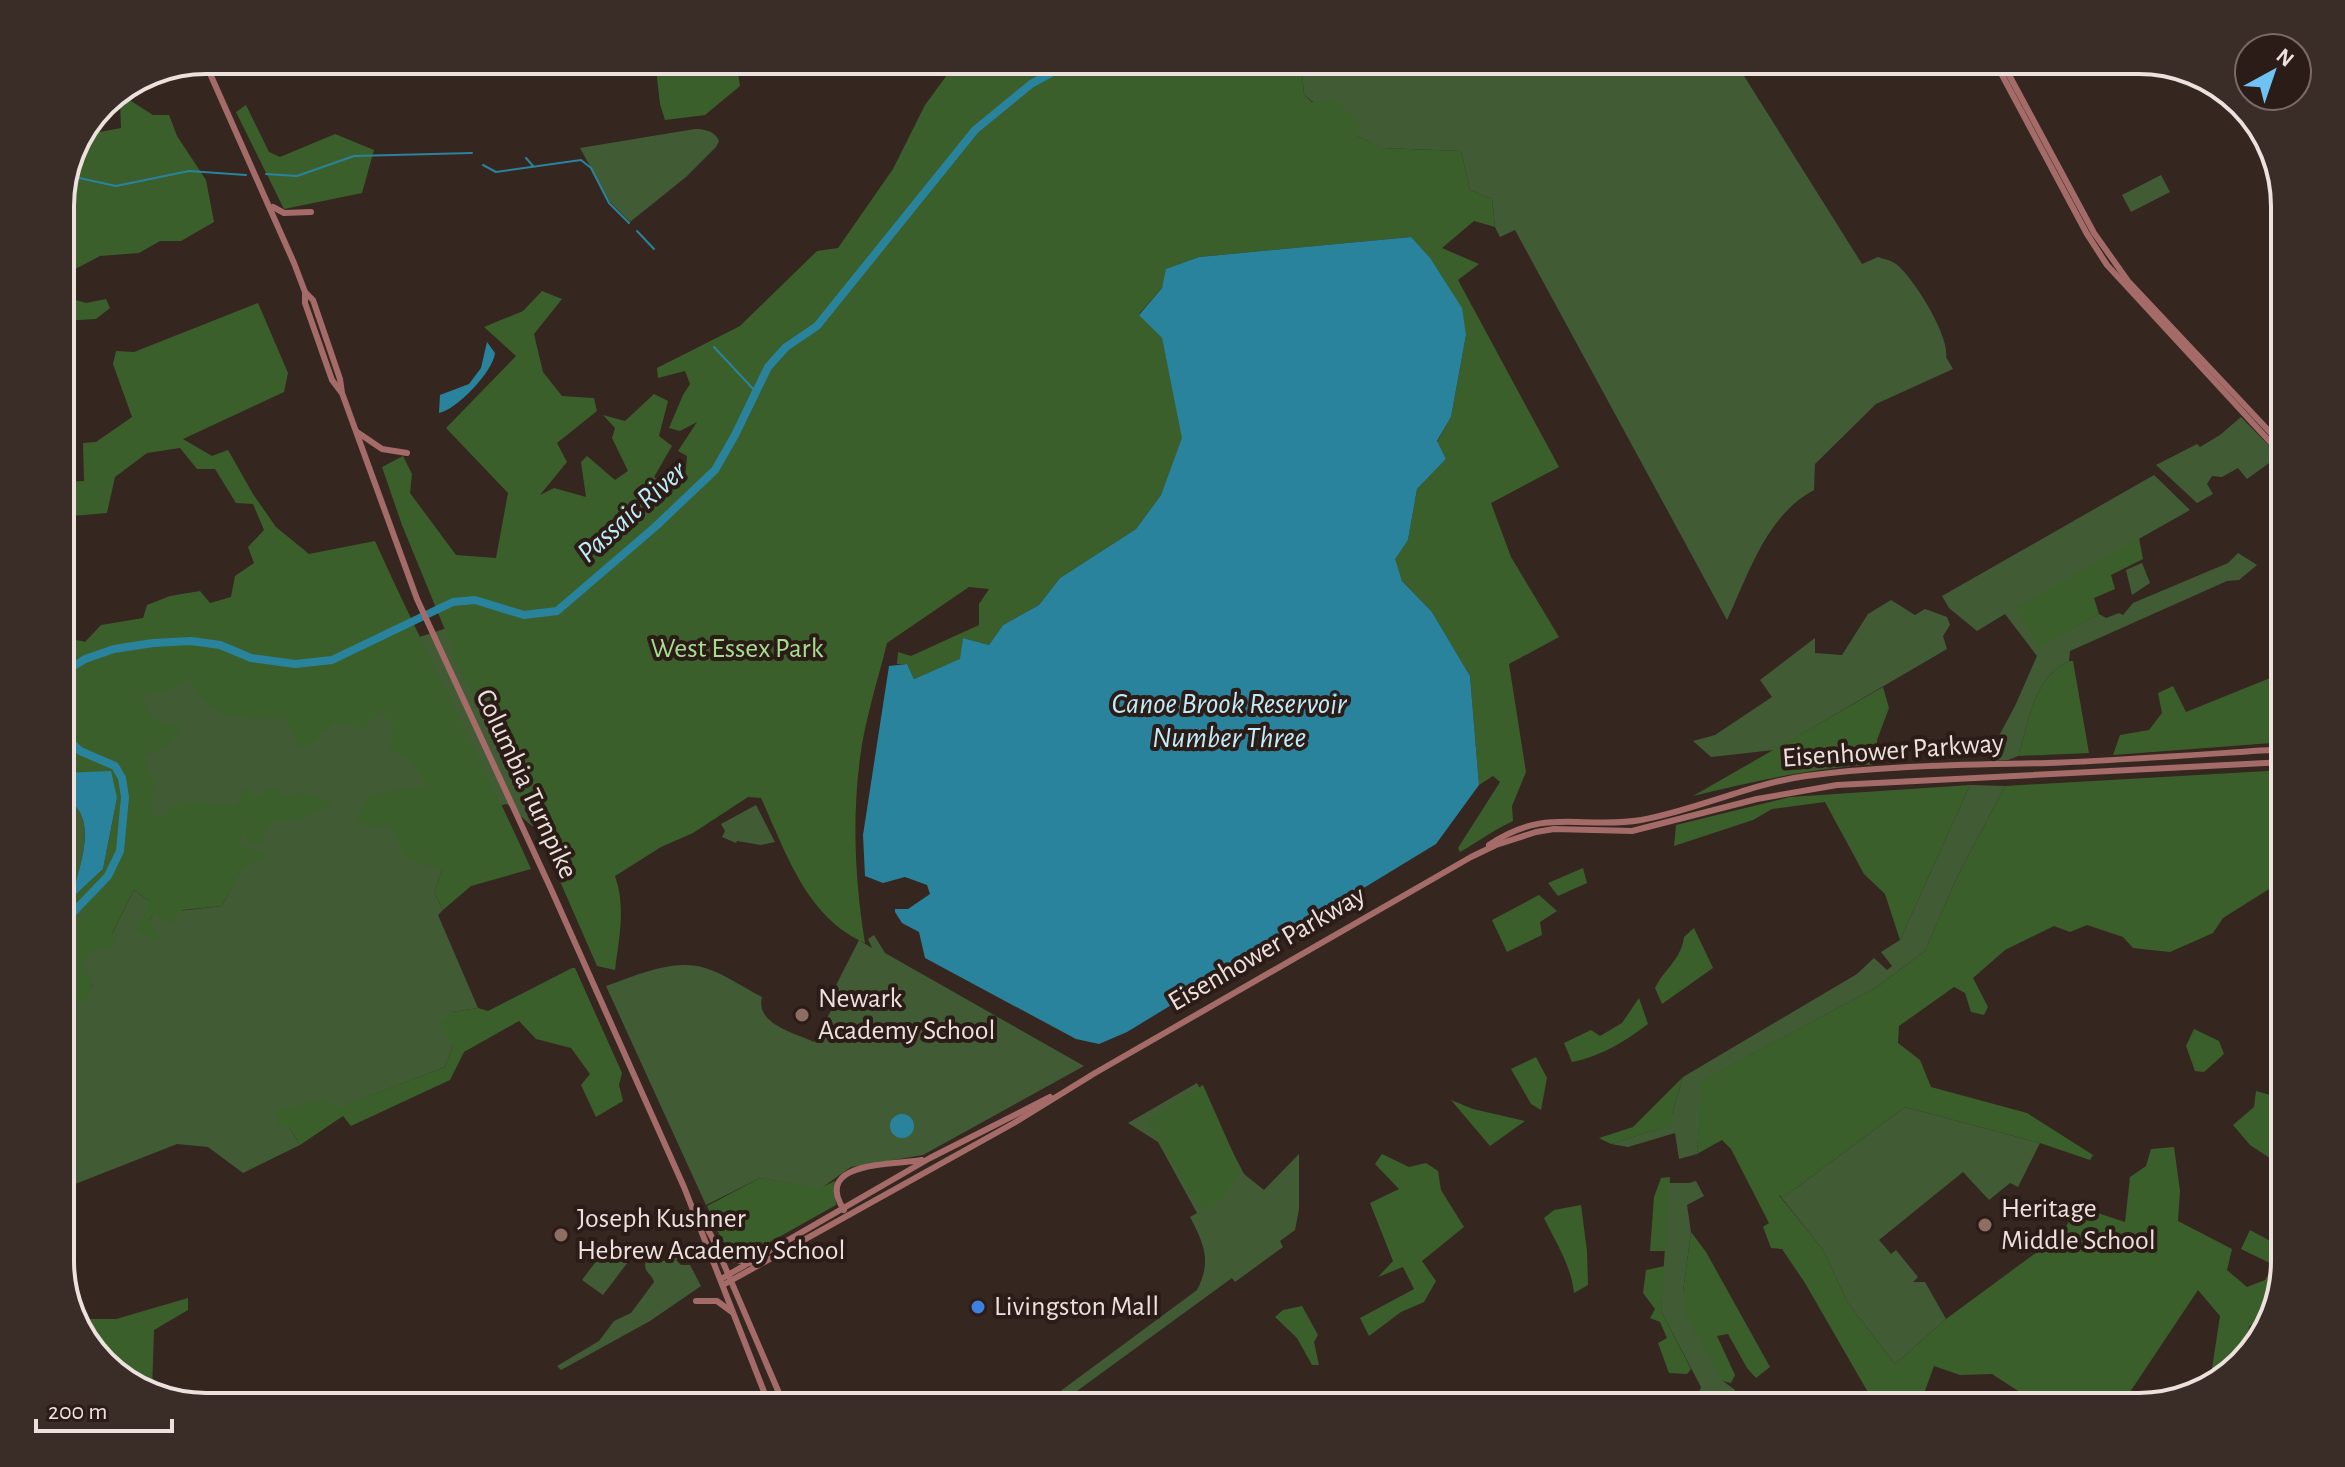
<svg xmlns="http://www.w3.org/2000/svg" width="2345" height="1467" viewBox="0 0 2345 1467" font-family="'Alegreya Sans',sans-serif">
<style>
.green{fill:#415c35}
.forest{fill:#3b5f2b}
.water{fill:#2a839d}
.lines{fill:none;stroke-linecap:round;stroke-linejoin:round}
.stream{stroke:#2a839d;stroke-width:2}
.river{stroke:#2a839d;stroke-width:8}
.major{stroke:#a46b68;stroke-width:6}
.education-dot{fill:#8d6e63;stroke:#2b1c17;stroke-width:3}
.shop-dot{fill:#3f7fe0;stroke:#2b1c17;stroke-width:3}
.labels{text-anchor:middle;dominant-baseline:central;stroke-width:8;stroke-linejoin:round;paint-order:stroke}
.park-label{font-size:28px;fill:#a6de8f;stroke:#2b1c17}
.street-label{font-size:28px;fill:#ece1dd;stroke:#2b1c17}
.poi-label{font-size:28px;fill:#ece1dd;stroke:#2b1c17;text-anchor:start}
.water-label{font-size:30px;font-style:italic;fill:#c0ebf9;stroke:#2b1c17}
.rim{fill:none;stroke:#ece1dd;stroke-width:4}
</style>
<rect width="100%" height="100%" fill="#352620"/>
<g class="green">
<path d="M1259 60 869 625 845 748 532 826 507 804 394 829 442 870 434 892 443 910 438 915 478 1008 452 1012 453 1045 445 1067 289 1127 300 1145 243 1173 208 1147 177 1144 60 1190V1055L67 1033 60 994 66 991 93 988 82 963 88 952 112 934 134 890 149 901V921L153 914 222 906 242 867 107 894 137 804 94 756 78 689 410 640 475 619 538 635Z"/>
<path d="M1301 60H1734L1862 264 1878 257C1883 259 1891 260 1896 264 1913 277 1950 336 1946 357L1953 369 1876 404 1815 464 1814 490C1766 516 1749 573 1727 620L1515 230 1500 237 1495 227 1492 199 1470 190 1461 151 1382 148 1358 136 1304 95Z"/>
<path d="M695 129C704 129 715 131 719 141L716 147 686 177 630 222 609 201 580 148Z"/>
<path d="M2161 175 2170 192 2131 212 2122 195Z"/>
<path d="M2241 417 2279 456 2247 479 2238 468 2222 477 2212 476 2207 484 2213 494 2197 503 2156 465 2197 444 2200 447 2220 435Z"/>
<path d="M2154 475 2190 510 2075 575 2040 646 2099 614 2106 618 2119 613 2123 615 2133 603 2228 563 2238 553 2257 565 2239 580 2227 581 2070 651 2069 661C2033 678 2029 722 2018 756L2008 760 1991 761 1995 743 2015 706 2037 656 2005 614 1977 631 1949 608 1942 596Z"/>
<path d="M2142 563 2150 583 2132 595 2126 570Z"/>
<path d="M1891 600 1915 615 1925 609 1947 617 1950 625 1943 636 1947 649 1774 750 1711 757 1693 741 1715 735 1772 697 1760 680 1815 638V653L1842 655 1868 614Z"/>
<path d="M1970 785 2005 786 1957 877 1925 951 1877 987 1702 1081 1697 1154 1679 1159 1675 1133 1628 1147 1611 1144 1671 1125 1672 1114 1683 1077 1857 974 1874 958 1887 970 1892 966 1881 952 1900 940Z"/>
<path d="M60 796C103 813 79 865 72 898L86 918 60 930Z"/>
<path d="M756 805 775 842 761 845 737 841 736 843 722 837 725 831 721 824Z"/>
<path d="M874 935 885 953 1084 1066 923 1155 851 1167 820 1189 760 1178 706 1205 606 986C636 976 673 958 705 968 725 974 744 988 762 997 755 1024 795 1033 814 1042L833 1007 827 1003 859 940 872 948 868 939Z"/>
<path d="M1197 1083 1244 1174 1264 1190 1299 1154V1209L1295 1230 1280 1241 1283 1247 1235 1282 1232 1278 1055 1407H1039L1197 1290C1212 1261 1204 1244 1190 1217L1197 1213 1158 1142 1128 1123Z"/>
<path d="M1905 1107 2040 1143 2018 1187 2010 1183 1989 1200 1963 1172 1879 1240 1891 1254 1896 1250 1918 1277 1913 1282H1925L1946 1319 1895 1364 1848 1303 1823 1250 1778 1193 1784 1197Z"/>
<path d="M1696 1181 1704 1196 1687 1205 1691 1232 1683 1292 1723 1381 1735 1390 1734 1401 1696 1400 1701 1387 1661 1311 1669 1183H1689Z"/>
<path d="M610 1243 631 1258 603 1295 582 1280Z"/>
<path d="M695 1244 697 1247 676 1260 681 1265H690L701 1286 650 1321 561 1370 557 1366 599 1341 614 1321 631 1313 654 1282C652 1273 642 1272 646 1261H663Z"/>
</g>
<g class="forest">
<path d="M655 60H736L740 86 705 115 665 120 660 104Z"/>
<path d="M958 60H1301L1304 95 1312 102 1337 100 1359 123 1358 136 1383 148 1461 151 1470 190 1492 199 1495 227 1474 221 1442 248 1479 264 1458 280 1559 467 1491 503 1511 557 1559 637 1509 664 1526 772 1512 806 1513 821C1494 830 1479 841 1460 852L1458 848 1500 782 1493 776 1479 785 1470 676 1432 612 1402 581 1394 559 1408 540 1417 489 1446 459 1437 442 1451 417 1466 335 1411 237 1199 257 1167 269 1162 288 1139 314 1162 338 1183 438 1161 495 1136 529 1060 578 1039 605 1003 625 989 645 963 638 961 659 914 679 907 664H897L898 652 911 656 979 625V604L989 589 969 587 887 643C878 680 865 719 860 758 852 819 855 882 865 943 806 917 786 852 761 798L748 797 693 833 661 847 615 876C626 907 619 938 615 970L597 966 542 840 454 658 452 647 402 525 382 467 403 456 412 474 410 493 456 555 496 558 508 493 446 428 516 356 484 327 523 311 542 291 562 299 534 334 543 372 562 396 594 398 597 411 557 443 567 462 540 495 554 488 586 497 581 462 587 456 615 480 628 471 612 438 615 428 603 415 625 421 654 394 668 401 659 436 672 446 654 477 669 486 685 480 687 456 678 451 697 422 680 431 669 428 683 395 690 384 685 371 658 378 657 368 740 326 817 251 838 248 893 169 925 105Z"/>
<path d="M128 99 153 115H169L177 136 206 180 214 222 181 241H160L139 253 100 256 66 274 60 289V197L89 134 121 128 120 101Z"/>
<path d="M246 105 269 152 280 157 335 134 374 150 362 193 284 209 236 112Z"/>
<path d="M60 295 86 303 106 299 110 308 96 319 60 321Z"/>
<path d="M258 303 288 373 284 392 183 439 212 456 228 450 253 494 276 527 309 554 375 541C425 652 482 759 531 869L471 886 443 910 434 892 442 870 405 858 392 826 355 825 368 795 426 785 412 761 390 749 394 723 379 712 364 728 334 722 313 744 299 747 286 719C242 718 211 724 190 679L163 693 141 695 152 719 182 728 170 744 144 756 154 784 151 816H164L179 801 235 805 246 788 254 797 275 787 283 797 302 792 334 804 306 818 269 823 260 845 248 841 245 825 239 846 270 855 242 868 222 906 183 910 171 923 153 914 149 921 160 936 155 941 138 930 149 901 134 890 112 934 118 945 89 952 83 963 93 988 85 1000 74 1005 66 991 60 994V930L85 918 72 898 103 869 117 798 60 771V636L85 642 101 625 143 618 147 605 170 596 200 591 210 603 231 597 235 576 254 563 248 547 264 530 253 504 236 503 215 469H197L180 448 147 453 115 477 107 513 60 517V482L84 481 83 443 96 442 132 417 113 364 116 351 134 352Z"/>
<path d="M2139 538 2143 559 2111 575 2115 589 2094 598 2099 614 2040 647 2015 608Z"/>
<path d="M2069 661H2073L2089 753 2018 756C2029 722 2033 678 2069 661Z"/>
<path d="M2285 672V742L2113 755 2120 735 2149 730 2162 713 2158 693 2173 686 2186 712Z"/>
<path d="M1883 687 1889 708 1877 740V764C1814 768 1755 781 1693 796Z"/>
<path d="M2285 770V879L2223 918 2213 933 2170 952 2133 948 2123 937 2087 925 2070 932 2054 926 2005 950 1973 978 1988 1007 1984 1015 1971 1012 1965 993 1954 987 1899 1026 1898 1043 1920 1060 1931 1087 2027 1113 2093 1155 2090 1160 2040 1143 1905 1107 1784 1197 1779 1195 1823 1250 1848 1303 1895 1364 1946 1319 2060 1235 2079 1207 2125 1222 2130 1177 2146 1166 2151 1149 2174 1147 2180 1191 2178 1221 2232 1249 2227 1270 2247 1287 2265 1280 2274 1265 2241 1249 2250 1230 2285 1249V1262L2274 1304 2249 1327 2245 1355 2221 1379 2211 1375 2220 1316 2198 1290 2120 1407H2043L1992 1374 1960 1375 1934 1366 1923 1396 1869 1394 1805 1283 1782 1249 1771 1248 1763 1227 1769 1223 1731 1149 1722 1140 1697 1154 1701 1081 1877 987 1925 951 1957 877 2005 786Z"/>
<path d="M1970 785 1900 940 1885 894 1864 874 1825 802 1772 809 1753 820 1674 846 1676 825 1790 797Z"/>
<path d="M1583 868 1587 883 1558 896 1548 883Z"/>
<path d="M1539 895 1557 911 1540 922 1542 935 1507 952 1492 920Z"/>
<path d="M1694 928 1713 968 1662 1004 1655 988C1665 968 1681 960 1684 937Z"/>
<path d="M572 968H575L622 1073 619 1085 623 1101 596 1117 581 1085 590 1074 571 1048 536 1039 519 1021 464 1052 450 1080 351 1126 343 1116 300 1145 289 1127 276 1125 277 1110 321 1099 337 1108 445 1067 453 1045 440 1025 452 1012 478 1008 488 1011Z"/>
<path d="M1639 998 1648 1024C1624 1042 1602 1056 1572 1062L1564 1043 1591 1030 1600 1036 1622 1023Z"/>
<path d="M2194 1029 2219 1041 2224 1054 2204 1072 2195 1071 2186 1046Z"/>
<path d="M1536 1057 1547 1078 1541 1110 1531 1104 1511 1069Z"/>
<path d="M1683 1077 1672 1114V1125L1611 1144 1599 1138 1633 1127Z"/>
<path d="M1203 1085 1241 1171 1221 1201 1205 1210 1190 1192 1147 1121Z"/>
<path d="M2256 1091 2285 1099V1168L2250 1145 2233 1125 2254 1107Z"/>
<path d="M1451 1100 1473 1109 1525 1121 1490 1146Z"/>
<path d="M1382 1154 1409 1167 1426 1163 1438 1171 1441 1190 1464 1227 1422 1261 1436 1281 1424 1302 1401 1312 1369 1336 1360 1318 1414 1289 1403 1267 1378 1277 1393 1261 1370 1203 1399 1189 1375 1164Z"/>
<path d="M1670 1177 1666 1251H1650L1654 1197 1661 1178Z"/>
<path d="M760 1178 820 1188 835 1181 836 1205 745 1256C722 1252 716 1226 707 1206Z"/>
<path d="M1581 1205 1587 1251 1588 1285 1574 1293C1571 1265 1556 1243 1544 1218L1554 1210Z"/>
<path d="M1691 1232 1706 1252 1770 1367 1756 1378 1747 1368 1728 1334 1717 1336 1735 1375 1731 1383 1723 1381 1687 1319 1683 1292Z"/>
<path d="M1665 1266 1661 1311 1691 1369 1687 1374 1669 1373 1658 1343 1667 1338 1660 1322 1650 1318 1655 1309 1643 1293 1646 1270Z"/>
<path d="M188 1298V1310L154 1330 152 1392 133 1387 80 1334 75 1319H116Z"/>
<path d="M1302 1306 1318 1335 1314 1342 1319 1365H1312L1297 1338 1275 1317 1283 1310Z"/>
</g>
<g class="water">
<path d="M1411 237 1430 258 1462 308 1466 335 1451 417 1437 441 1446 459 1417 489 1408 540 1395 559 1402 581 1432 612 1470 676 1479 785 1436 844 1127 1032 1099 1044 1076 1039 925 958 919 932 902 923 895 912V909H908L930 894 927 885 905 877 883 883 865 876 863 835 889 666 907 664 914 679 960 659 963 638 989 645 1003 625 1039 605 1060 578 1136 529 1161 495 1182 438 1162 338 1139 315 1162 288 1166 269 1199 257Z"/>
<path d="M487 342 495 353C493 372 456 410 439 413L440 395 469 384 481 368Z"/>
<path d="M60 771 62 773 111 771 117 798 103 869 72 898C79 865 103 813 60 796Z"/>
<circle cx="902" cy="1126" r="12"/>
</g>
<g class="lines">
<g class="stream">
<path d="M467 60 468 67"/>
<path d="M526 158 533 166"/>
<path d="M483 165 496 172 581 160 591 168 609 203 629 223"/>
<path d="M266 174 297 176 354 156 472 153"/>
<path d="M70 176 116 186 189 171 246 175"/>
<path d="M637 231 654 249"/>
<path d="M714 347 756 392"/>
</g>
<g class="river">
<path d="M60 675 85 659 114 649 153 643 191 641 220 645 251 658 295 664 332 660 453 602 475 600 524 615 557 611 655 527 715 470 735 435 768 367 786 347 817 326 975 130 1031 84 1075 60"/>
<path d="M60 731 80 751 115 766 122 778 125 797 120 851 108 876 60 926"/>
</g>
<g class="major">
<path d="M204 60 294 263 305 292V303L332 380 341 392"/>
<path d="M1994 60 2087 234 2107 265 2285 458"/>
<path d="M2001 60 2094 233 2128 281 2285 448"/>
<path d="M273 207 284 213 311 212"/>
<path d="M305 292 313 300 340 379 342 393 417 599 551 889 684 1187 770 1407"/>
<path d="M357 432 382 449 407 453"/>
<path d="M1489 845C1546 806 1582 830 1641 820 1697 810 1749 784 1806 776 1886 765 1968 765 2048 763 2127 760 2206 754 2285 749"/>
<path d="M696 1208 713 1239 785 1407"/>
<path d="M844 1210C812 1161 893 1165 922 1160"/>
<path d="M719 1246 733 1259 750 1263"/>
<path d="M721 1279 930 1158 1050 1097"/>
<path d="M723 1285 1014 1123 1095 1073 1471 857 1496 845 1536 832 1554 829 1632 831 1757 799 1837 785 2285 762"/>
<path d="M696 1301H717L732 1312"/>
</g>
</g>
<g class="education-dot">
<circle cx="802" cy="1015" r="8"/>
<circle cx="1985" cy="1225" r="8"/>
<circle cx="561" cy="1235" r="8"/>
</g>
<circle class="shop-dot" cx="978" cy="1307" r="8"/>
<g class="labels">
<g class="park-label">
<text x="737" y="649">West Essex Park</text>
</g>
<g class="street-label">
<text transform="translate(1893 751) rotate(-4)">Eisenhower Parkway</text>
<text transform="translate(526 784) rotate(65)">Columbia Turnpike</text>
<text transform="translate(1267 949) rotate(-30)">Eisenhower Parkway</text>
</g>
<g class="poi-label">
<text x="818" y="999">Newark<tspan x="818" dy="32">Academy School</tspan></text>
<text x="2001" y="1209">Heritage<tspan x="2001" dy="32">Middle School</tspan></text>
<text x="577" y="1219">Joseph Kushner<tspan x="577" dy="32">Hebrew Academy School</tspan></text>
<text x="994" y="1307">Livingston Mall</text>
</g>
<g class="water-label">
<text transform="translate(632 512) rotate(-42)">Passaic River</text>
<text x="1229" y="704">Canoe Brook Reservoir<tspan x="1229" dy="34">Number Three</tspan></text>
</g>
</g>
<path d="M0 0H2345V1467H0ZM206 74H2139A132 132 0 0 1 2271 206V1261A132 132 0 0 1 2139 1393H206A132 132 0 0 1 74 1261V206A132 132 0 0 1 206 74Z" fill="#3a2c27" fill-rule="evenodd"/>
<path class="rim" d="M206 74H2139A132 132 0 0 1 2271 206V1261A132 132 0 0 1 2139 1393H206A132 132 0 0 1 74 1261V206A132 132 0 0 1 206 74Z"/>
<g transform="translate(2273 72) rotate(40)"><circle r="38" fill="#2b1c17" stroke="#786b66" stroke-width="2"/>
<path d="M0-6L14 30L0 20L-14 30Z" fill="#70c1f4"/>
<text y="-12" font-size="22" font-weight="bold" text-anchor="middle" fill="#ece1dd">N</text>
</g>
<path d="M36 1419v12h136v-12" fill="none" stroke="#ece1dd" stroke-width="4"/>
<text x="48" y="1419" font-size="24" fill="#ece1dd" stroke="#2b1c17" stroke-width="6" paint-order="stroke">200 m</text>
</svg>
